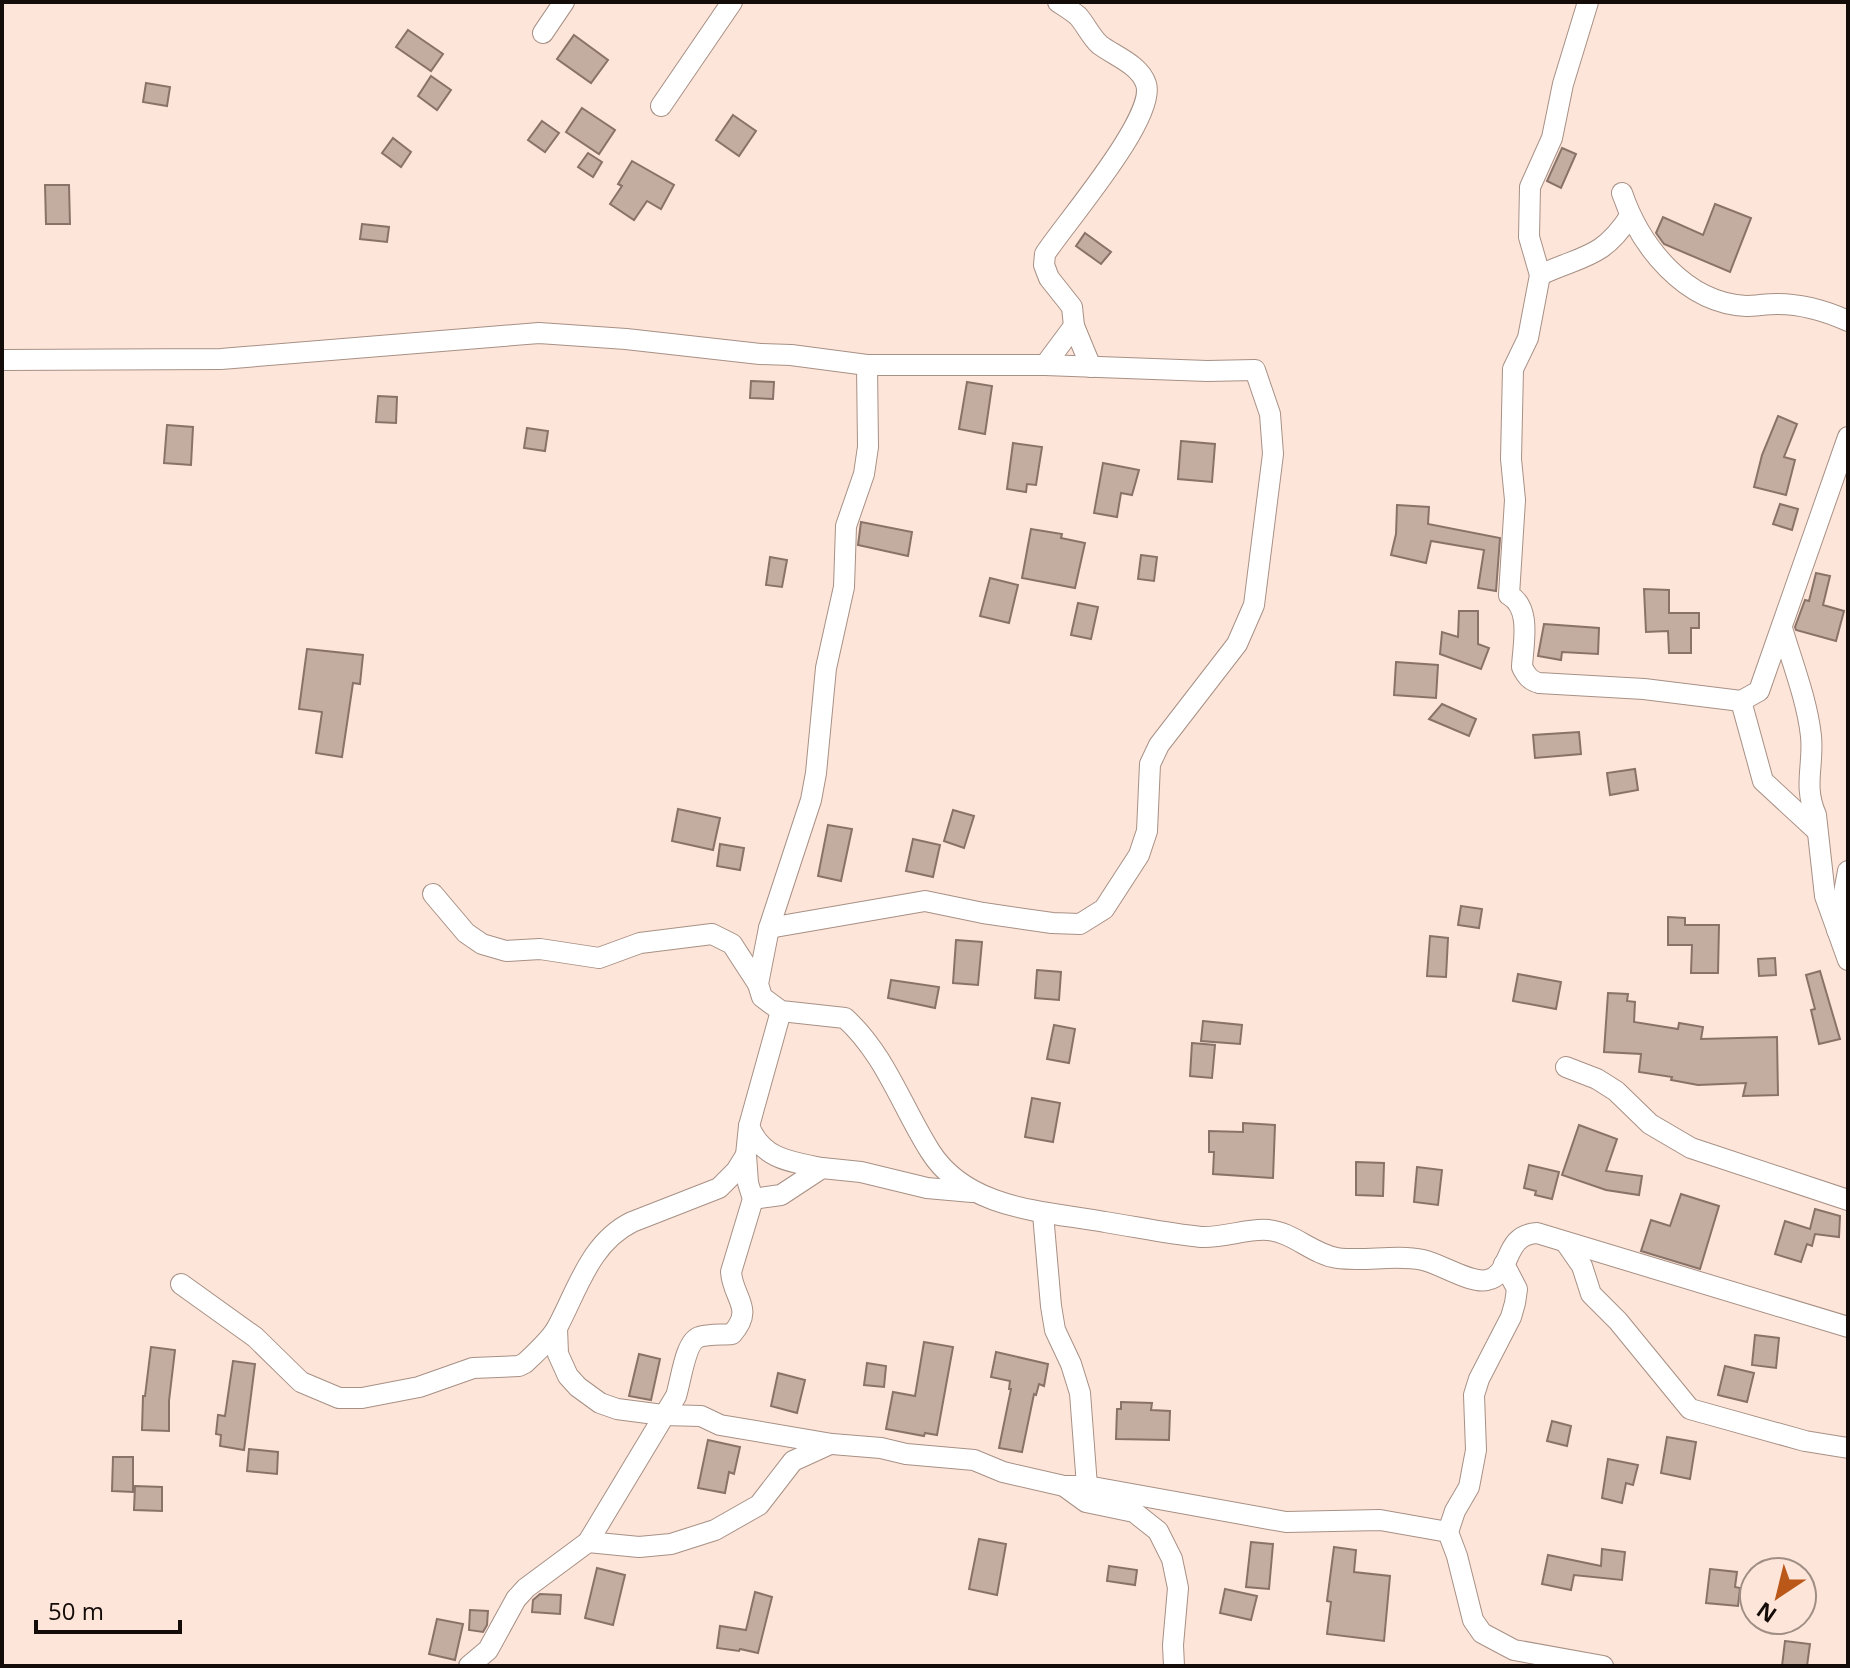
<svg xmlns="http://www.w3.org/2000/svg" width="1850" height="1668" viewBox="0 0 1850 1668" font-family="'Open Sans',sans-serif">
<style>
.building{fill:#c3aca0;stroke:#897368;stroke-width:2}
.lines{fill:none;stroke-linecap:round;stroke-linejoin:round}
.street-casing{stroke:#a79085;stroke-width:22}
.street{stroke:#fff;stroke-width:20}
</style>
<rect width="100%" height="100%" fill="#fee5d9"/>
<g class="building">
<path d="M408 30 443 54 431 71 396 47Z"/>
<path d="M574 35 608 60 591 83 557 59Z"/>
<path d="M431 76 451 90 437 110 418 96Z"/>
<path d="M146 83 170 87 167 106 143 102Z"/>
<path d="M582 108 615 130 599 154 566 132Z"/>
<path d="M733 115 756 131 739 156 716 140Z"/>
<path d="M542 121 559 133 545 152 528 140Z"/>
<path d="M393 138 411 152 401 167 382 153Z"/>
<path d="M1562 148 1576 154 1561 188 1547 181Z"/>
<path d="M588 153 602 162 593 177 578 167Z"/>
<path d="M632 161 674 185 661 209 647 201 634 220 610 204 622 186 618 184Z"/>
<path d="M45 185H69L70 224H46Z"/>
<path d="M1715 204 1751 218 1730 272 1664 244 1656 233 1663 217 1703 235Z"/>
<path d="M362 224 389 227 387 242 360 239Z"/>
<path d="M1085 233 1111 252 1101 264 1076 246Z"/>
<path d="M751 381 774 382 773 399 750 398Z"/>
<path d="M967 382 992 386 985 434 959 429Z"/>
<path d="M378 396 397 397 396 423 376 422Z"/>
<path d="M1778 416 1797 424 1784 457 1795 460 1786 495 1754 487 1762 455Z"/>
<path d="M167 425 193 427 191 465 164 463Z"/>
<path d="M527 428 548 431 545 451 524 448Z"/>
<path d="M1181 441 1215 444 1212 482 1178 479Z"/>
<path d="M1013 443 1042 447 1036 485 1027 484 1026 492 1007 489Z"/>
<path d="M1103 463 1139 470 1132 495 1121 493 1117 517 1094 513Z"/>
<path d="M1780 504 1798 509 1792 530 1773 524Z"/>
<path d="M1397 505 1429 507 1428 524 1500 538 1496 591 1478 588 1484 550 1431 541 1426 563 1391 555 1396 534Z"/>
<path d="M861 522 912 532 908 556 858 545Z"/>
<path d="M1031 529 1062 534 1061 538 1085 543 1075 588 1022 578Z"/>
<path d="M1141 555 1157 557 1154 581 1138 579Z"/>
<path d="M770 557 787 560 782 587 766 585Z"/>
<path d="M1816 573 1830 576 1823 605 1844 611 1836 641 1796 630 1795 627 1805 600 1809 601Z"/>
<path d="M990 578 1018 585 1009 623 980 616Z"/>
<path d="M1644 589 1669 590V613H1699V628H1691V653H1669L1668 631 1646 632Z"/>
<path d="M1078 603 1098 607 1091 639 1071 635Z"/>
<path d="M1459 611H1478V644L1489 648 1481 669 1440 654 1442 632 1458 637Z"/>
<path d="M1544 624 1599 628 1598 654 1562 652 1561 660 1538 656Z"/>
<path d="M307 649 363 655 360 684 353 683 342 757 316 753 322 712 299 709Z"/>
<path d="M1396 662 1438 665 1436 698 1394 695Z"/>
<path d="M1442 704 1476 719 1469 736 1429 719Z"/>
<path d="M1579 732 1581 754 1535 758 1533 735Z"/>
<path d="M1635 769 1638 790 1610 795 1607 773Z"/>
<path d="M678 809 720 818 713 850 672 841Z"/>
<path d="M953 810 974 816 964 848 944 841Z"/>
<path d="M828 825 852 829 841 881 818 876Z"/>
<path d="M913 839 940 845 933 877 906 871Z"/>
<path d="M720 844 744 848 740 870 717 866Z"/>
<path d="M1461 906 1482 909 1479 928 1458 925Z"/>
<path d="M1668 917 1685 918V925H1719L1718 973H1691L1692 945H1668Z"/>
<path d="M1430 936 1448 938 1446 977 1427 976Z"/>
<path d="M956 940 982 942 978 985 953 983Z"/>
<path d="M1775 958 1776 975 1759 976 1758 959Z"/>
<path d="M1037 970 1061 972 1059 1000 1035 998Z"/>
<path d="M1820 971 1840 1039 1819 1044 1811 1010 1815 1009 1806 975Z"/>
<path d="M1518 974 1561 982 1556 1009 1513 1001Z"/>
<path d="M891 980 939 987 935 1008 888 998Z"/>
<path d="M1608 993 1628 994 1627 1001 1635 1002 1634 1022 1678 1029 1679 1023 1703 1027 1701 1039 1777 1037 1778 1095 1743 1096 1746 1083 1698 1085 1671 1080 1672 1077 1639 1072 1641 1054 1604 1052Z"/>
<path d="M1203 1021 1242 1025 1240 1044 1201 1041Z"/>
<path d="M1054 1025 1075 1029 1069 1063 1047 1059Z"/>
<path d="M1192 1043 1215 1045 1212 1078 1190 1076Z"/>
<path d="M1032 1098 1060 1103 1053 1142 1025 1137Z"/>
<path d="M1243 1123 1275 1125 1273 1178 1213 1174 1214 1152H1209V1131L1243 1132Z"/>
<path d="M1579 1125 1617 1139 1606 1171 1642 1176 1639 1195 1606 1190 1562 1175Z"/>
<path d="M1356 1162 1384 1163 1383 1196 1356 1195Z"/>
<path d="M1529 1165 1559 1172 1552 1199 1535 1195 1536 1191 1524 1188Z"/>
<path d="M1417 1167 1442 1170 1438 1205 1414 1202Z"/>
<path d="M1681 1194 1719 1206 1700 1269 1641 1251 1651 1220 1670 1226Z"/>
<path d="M1815 1209 1840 1216 1839 1237 1815 1234 1812 1246 1807 1244 1801 1262 1775 1254 1785 1221 1810 1229Z"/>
<path d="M1755 1335 1779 1338 1776 1368 1752 1365Z"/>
<path d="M924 1342 953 1347 937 1435 925 1433 924 1436 886 1429 893 1392 915 1396Z"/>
<path d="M151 1347 175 1350 169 1401V1431L142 1430 143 1396H145Z"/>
<path d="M996 1352 1048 1364 1044 1386 1039 1384 1036 1395 1034 1394 1022 1452 999 1448 1011 1389H1009L1010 1381 991 1377Z"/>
<path d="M639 1354 660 1359 651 1400 629 1396Z"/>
<path d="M233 1361 255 1364 244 1450 220 1446 221 1435 216 1434 218 1415 225 1416Z"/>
<path d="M867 1363 886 1366 884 1387 864 1385Z"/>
<path d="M1725 1366 1754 1373 1747 1402 1718 1395Z"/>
<path d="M778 1373 805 1380 797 1413 771 1406Z"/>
<path d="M1121 1402 1152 1403 1151 1410 1170 1411 1169 1440 1116 1439 1117 1409H1121Z"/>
<path d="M1552 1421 1571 1426 1567 1446 1547 1441Z"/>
<path d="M1667 1437 1696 1442 1690 1479 1661 1473Z"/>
<path d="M708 1440 740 1447 734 1474 729 1472 725 1493 698 1488Z"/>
<path d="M249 1449 278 1452 277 1474 247 1471Z"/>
<path d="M113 1457H133V1492L112 1491Z"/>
<path d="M1608 1459 1638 1465 1633 1485 1626 1483 1622 1503 1602 1498Z"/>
<path d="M135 1486 162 1487V1511L134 1510Z"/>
<path d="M979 1539 1006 1544 997 1595 969 1589Z"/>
<path d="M1251 1542 1273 1544 1269 1589 1246 1587Z"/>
<path d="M1334 1547 1356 1550 1354 1572 1390 1576 1384 1641 1327 1634 1331 1602 1327 1601Z"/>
<path d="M1602 1549 1625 1552 1622 1580 1574 1575 1571 1590 1542 1584 1548 1555 1601 1566Z"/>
<path d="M1109 1566 1137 1570 1135 1585 1107 1581Z"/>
<path d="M597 1568 625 1575 613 1625 585 1618Z"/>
<path d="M1710 1569 1737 1572 1735 1587 1740 1588 1738 1606 1706 1603Z"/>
<path d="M1225 1589 1257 1596 1251 1620 1220 1613Z"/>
<path d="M755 1592 772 1597 758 1653 740 1649 739 1651 717 1648 720 1626 746 1630Z"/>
<path d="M540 1594 561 1595 560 1614 532 1612 533 1600Z"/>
<path d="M470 1610 488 1611 487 1625 483 1632 469 1630Z"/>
<path d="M437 1619 463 1624 455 1660 429 1654Z"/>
<path d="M1785 1641 1810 1644 1807 1666H1782Z"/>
</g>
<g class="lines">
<defs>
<g id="street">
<path d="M1058 2C1064 6 1072 11 1078 16 1086 25 1091 37 1100 45 1115 56 1140 65 1146 84 1157 117 1066 222 1045 254L1044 265 1049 278 1072 307 1074 326 1091 367"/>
<path d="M1588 2 1563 84 1552 138 1530 187 1529 237 1540 275 1528 338 1513 369 1511 459 1515 500 1509 595C1532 608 1523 644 1522 667 1526 675 1530 681 1539 683L1644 689 1741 701 1759 691 1848 437"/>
<path d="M543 33 564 2"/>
<path d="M661 106 732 2"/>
<path d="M1622 193C1640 246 1685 303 1746 306 1756 306 1766 304 1777 304 1800 304 1826 311 1848 321"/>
<path d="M1540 275C1583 255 1602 259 1630 216"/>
<path d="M2 360 221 359 539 333 626 339 760 354 791 355 867 365H1045L1207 371 1255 370 1270 414 1273 454 1254 605 1237 644 1159 745 1150 764 1147 831 1139 855 1104 909 1080 924 1052 923 983 913 925 901 769 928"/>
<path d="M867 365 868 447 864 474 846 526 844 587 826 668 816 773 811 800 769 928 758 984 762 997 781 1011 845 1018C885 1054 902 1107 930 1151 967 1210 1044 1211 1105 1222 1137 1227 1169 1234 1201 1237 1225 1238 1248 1228 1268 1230 1293 1232 1312 1254 1337 1258 1365 1262 1395 1254 1423 1260 1441 1264 1471 1284 1487 1280 1513 1275 1502 1235 1537 1233L1848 1327"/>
<path d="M1045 365 1074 326"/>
<path d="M1782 628C1792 662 1807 700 1811 736 1814 765 1803 786 1816 815L1825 896 1848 960"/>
<path d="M1741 701 1763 781 1816 830"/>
<path d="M433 894 466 933 482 944 506 951 540 949 599 958 640 943 712 934 732 944 758 984"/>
<path d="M1837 930 1848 871"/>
<path d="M1566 1067 1597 1079 1616 1091 1650 1124 1691 1148 1848 1200"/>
<path d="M749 1126C762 1159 791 1162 822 1168"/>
<path d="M753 1199 781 1195 822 1168 861 1172 927 1188 972 1192"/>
<path d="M1043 1214 1051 1306 1055 1330 1071 1364 1080 1393 1087 1486"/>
<path d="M1566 1243 1582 1266 1591 1294 1618 1321 1690 1409 1805 1441 1848 1448"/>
<path d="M1504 1264 1517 1289 1515 1303 1511 1317 1479 1379 1474 1395 1476 1450 1469 1487 1455 1511 1448 1532 1457 1556 1473 1620 1482 1633 1514 1650 1603 1666"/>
<path d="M181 1284 255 1337 301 1382 339 1398H362L419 1387 473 1368 519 1366 525 1363C536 1352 551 1340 558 1326 578 1288 591 1242 632 1222L719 1188 736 1171 746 1155"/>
<path d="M557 1328 558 1354 568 1376 578 1387 600 1403 617 1409 663 1415 701 1416 720 1425 832 1444 881 1448 906 1454 974 1460 1003 1472 1064 1486H1087L1286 1522 1380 1520 1448 1532"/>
<path d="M1064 1486 1086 1502 1134 1512 1158 1531 1172 1559 1178 1588 1173 1645 1174 1666"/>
<path d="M588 1542 639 1547 671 1544 715 1530 759 1505 793 1461 828 1445"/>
<path d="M469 1666 488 1650 516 1599 526 1588 588 1542 676 1396C681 1381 685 1342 699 1337 709 1334 722 1335 732 1334 755 1308 733 1299 731 1272L753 1199 748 1183 746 1155 749 1126 781 1011"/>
</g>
</defs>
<use href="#street" class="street-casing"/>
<use href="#street" class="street"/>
</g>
<rect width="1850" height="1668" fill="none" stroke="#130c08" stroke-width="8"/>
<g transform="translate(1778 1596) rotate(215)"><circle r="38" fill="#fee5d9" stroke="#a08e85" stroke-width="2"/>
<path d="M0-6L14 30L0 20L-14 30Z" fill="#ba581a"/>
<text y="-12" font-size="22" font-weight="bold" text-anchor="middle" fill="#130c08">N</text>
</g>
<path d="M36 1620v12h144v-12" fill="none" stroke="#130c08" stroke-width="4"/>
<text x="48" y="1620" font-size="24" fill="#130c08" stroke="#fee5d9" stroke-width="6" paint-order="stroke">50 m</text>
</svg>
